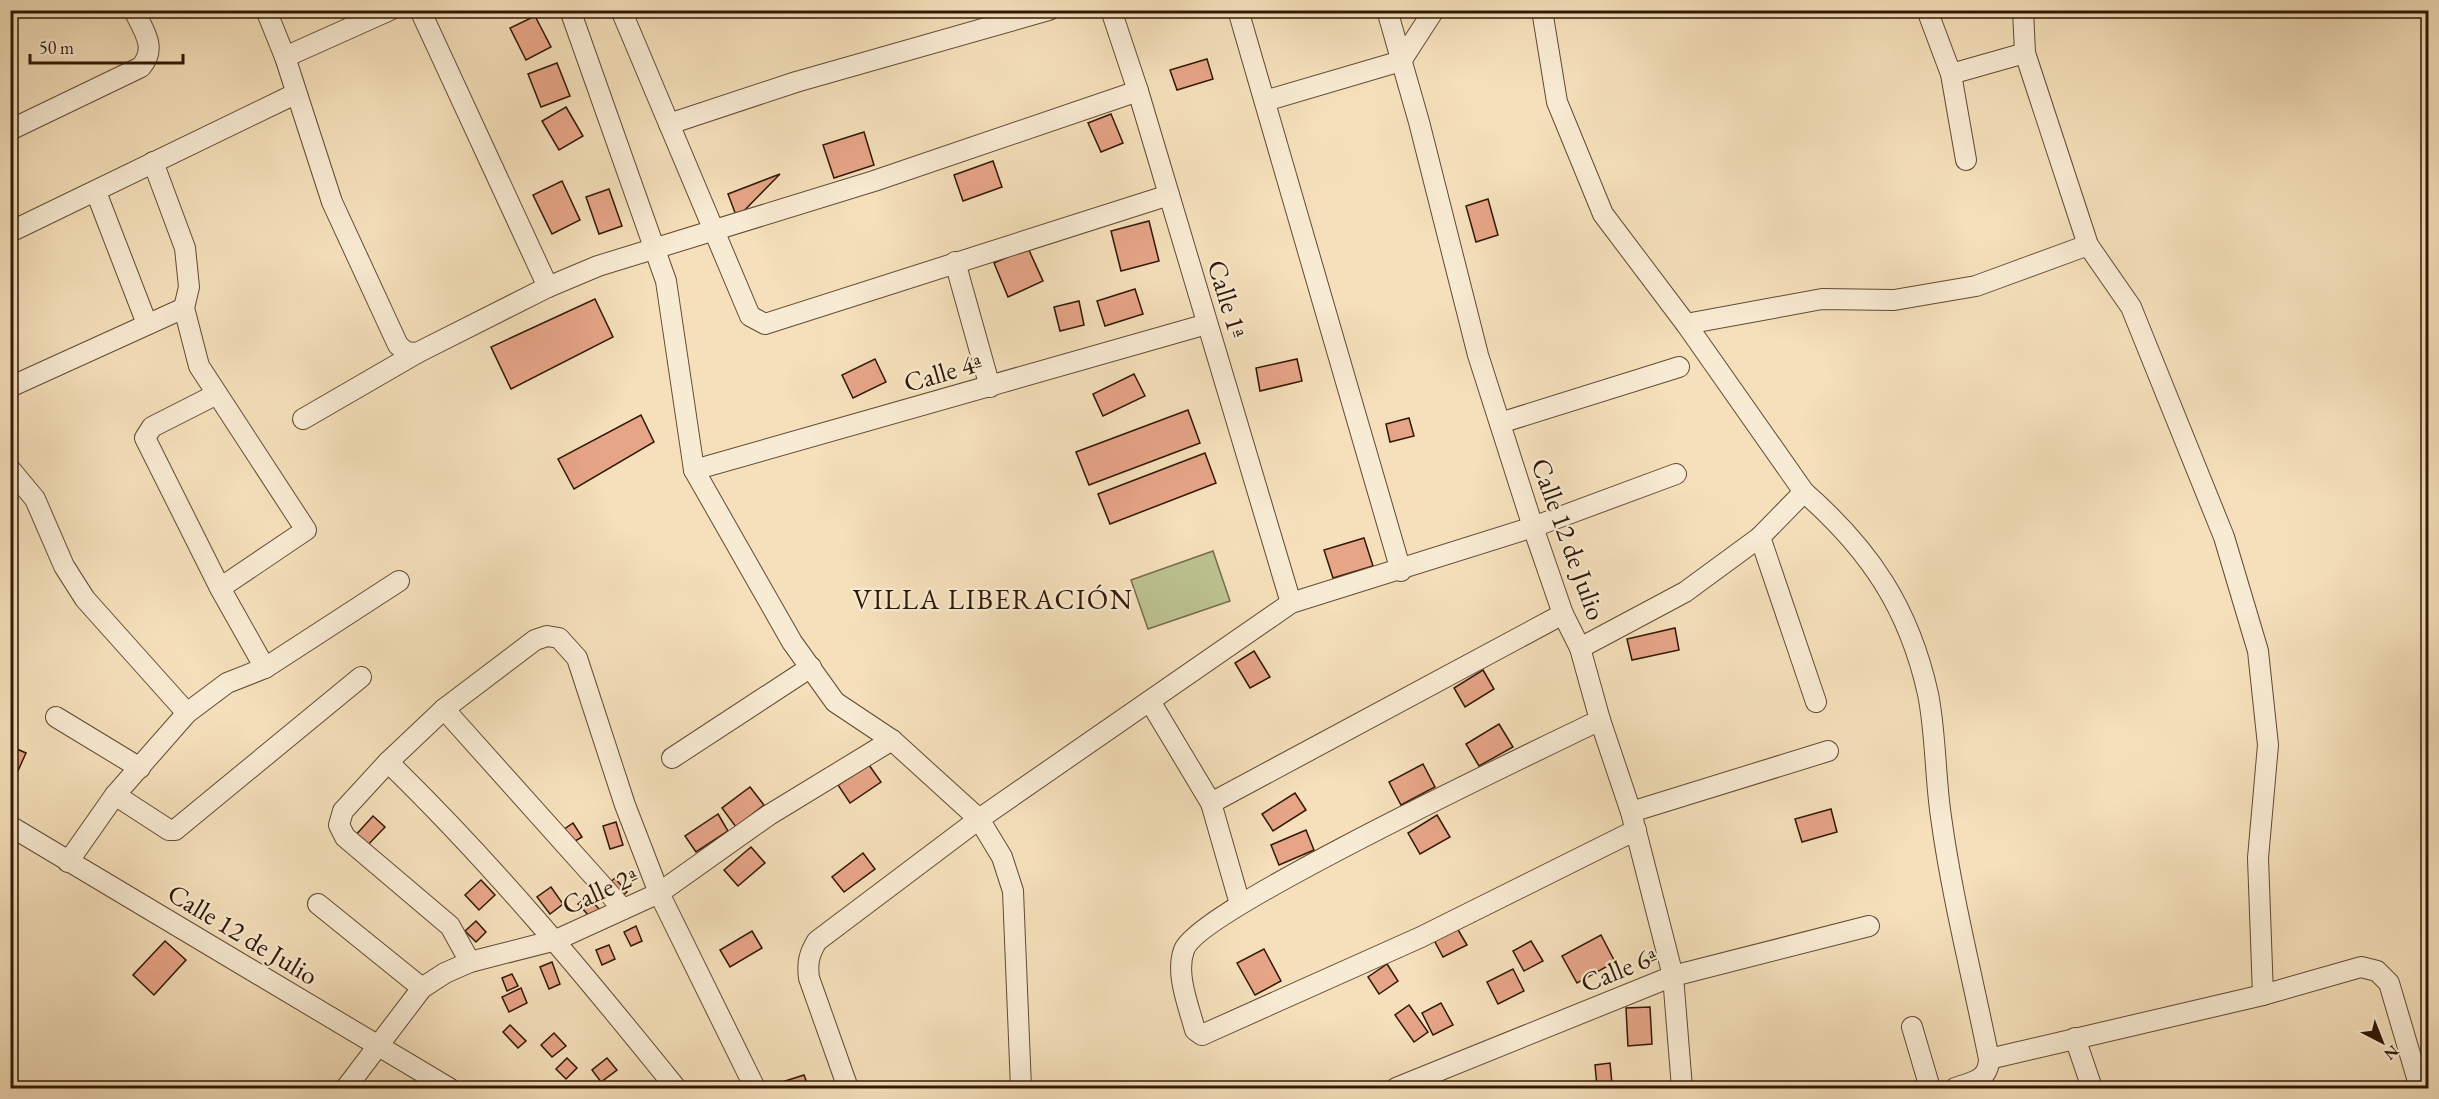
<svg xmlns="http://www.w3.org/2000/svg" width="2439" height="1099" viewBox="0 0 2439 1099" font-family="'EB Garamond',serif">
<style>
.green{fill:#bcc290;stroke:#766d4b;stroke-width:1.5}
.building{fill:#e7a588;stroke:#311806;stroke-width:1.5}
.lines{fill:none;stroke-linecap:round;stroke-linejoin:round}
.street-casing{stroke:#624a33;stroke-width:22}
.street{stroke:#f8ebd3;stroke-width:20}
.labels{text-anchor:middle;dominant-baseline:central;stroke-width:4.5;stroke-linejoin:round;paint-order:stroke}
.street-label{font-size:27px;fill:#311806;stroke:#f8ebd3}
.neighbourhood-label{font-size:28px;letter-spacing:1.5px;fill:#311806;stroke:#f8ebd3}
</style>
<rect width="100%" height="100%" fill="#f5e0bb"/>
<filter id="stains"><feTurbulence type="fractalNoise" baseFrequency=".00333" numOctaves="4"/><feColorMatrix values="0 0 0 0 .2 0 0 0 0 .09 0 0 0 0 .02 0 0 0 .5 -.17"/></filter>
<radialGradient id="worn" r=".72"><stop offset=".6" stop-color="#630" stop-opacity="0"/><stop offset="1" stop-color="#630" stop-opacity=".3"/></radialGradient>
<path class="green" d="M1213 551 1230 601 1148 629 1131 580Z"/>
<g class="building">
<path d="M535 16 551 47 526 60 510 28Z"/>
<path d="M1207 59 1213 79 1177 90 1170 70Z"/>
<path d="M557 63 570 96 541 107 528 74Z"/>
<path d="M566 107 583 136 559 150 542 121Z"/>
<path d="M1111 114 1123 143 1101 152 1088 123Z"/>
<path d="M864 132 874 165 834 178 823 145Z"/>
<path d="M993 161 1002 187 963 201 954 175Z"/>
<path d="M780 174 737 218 728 194Z"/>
<path d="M562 181 580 220 552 234 533 195Z"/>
<path d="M609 189 622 226 599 234 586 197Z"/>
<path d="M1488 199 1498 235 1476 242 1466 206Z"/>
<path d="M1149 221 1159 261 1121 271 1111 231Z"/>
<path d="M1028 248 1043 281 1008 297 994 263Z"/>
<path d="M1135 289 1143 314 1105 326 1097 301Z"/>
<path d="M595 299 613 337 511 389 491 347Z"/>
<path d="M1079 301 1084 325 1060 331 1054 307Z"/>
<path d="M875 359 886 382 853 398 842 375Z"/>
<path d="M1297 359 1302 381 1260 391 1256 368Z"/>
<path d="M1134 374 1145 396 1103 416 1093 394Z"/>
<path d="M1188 410 1200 443 1089 485 1076 452Z"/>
<path d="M641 415 654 442 574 489 558 459Z"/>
<path d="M1409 418 1414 436 1390 442 1386 424Z"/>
<path d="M1205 453 1216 483 1110 524 1098 494Z"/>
<path d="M1364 538 1373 566 1333 578 1324 550Z"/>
<path d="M1675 628 1679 650 1632 660 1627 639Z"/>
<path d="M1254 651 1270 677 1250 688 1235 663Z"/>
<path d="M1483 670 1494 689 1465 707 1454 688Z"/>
<path d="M1499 724 1513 747 1479 766 1466 744Z"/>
<path d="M10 746 26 753 12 784 10 783Z"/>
<path d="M1423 764 1435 787 1401 805 1389 782Z"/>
<path d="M869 765 881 782 850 803 838 785Z"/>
<path d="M750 787 764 805 736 827 722 808Z"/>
<path d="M1295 793 1306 810 1273 831 1262 814Z"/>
<path d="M1831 809 1837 832 1802 842 1795 819Z"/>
<path d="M718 814 728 831 696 852 685 836Z"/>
<path d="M1437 815 1450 837 1420 854 1408 833Z"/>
<path d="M373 816 385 827 365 848 354 837Z"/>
<path d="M616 822 623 845 610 849 603 826Z"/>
<path d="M573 823 582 837 572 843 563 830Z"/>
<path d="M1306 830 1314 850 1279 865 1271 845Z"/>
<path d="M751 847 765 863 738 886 724 870Z"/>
<path d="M863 853 875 869 844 892 832 877Z"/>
<path d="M615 878 627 892 619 899 608 884Z"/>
<path d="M481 880 495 895 479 910 465 895Z"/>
<path d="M551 887 563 904 550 914 537 897Z"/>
<path d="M587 896 601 911 592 919 578 904Z"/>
<path d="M476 921 486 932 476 942 465 931Z"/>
<path d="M636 926 642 941 631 946 624 932Z"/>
<path d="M1457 928 1467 945 1443 957 1434 940Z"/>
<path d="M752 931 762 948 730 967 720 950Z"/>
<path d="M1601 935 1615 962 1577 983 1562 956Z"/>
<path d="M165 941 186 960 154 995 133 975Z"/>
<path d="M1531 941 1543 961 1524 971 1513 951Z"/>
<path d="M609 945 615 959 602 965 596 950Z"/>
<path d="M1264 949 1281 981 1255 995 1237 963Z"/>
<path d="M552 962 560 984 549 989 540 967Z"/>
<path d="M1387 964 1398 981 1379 994 1368 977Z"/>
<path d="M1513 969 1524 991 1498 1004 1487 982Z"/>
<path d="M512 974 518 986 507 991 502 978Z"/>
<path d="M521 988 527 1003 509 1012 502 997Z"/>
<path d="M1441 1003 1453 1025 1433 1035 1422 1013Z"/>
<path d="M1409 1005 1428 1032 1414 1042 1395 1015Z"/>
<path d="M1650 1007 1652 1044 1628 1046 1626 1008Z"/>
<path d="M510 1025 526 1041 518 1048 503 1032Z"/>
<path d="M554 1033 566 1046 552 1057 541 1045Z"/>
<path d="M567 1058 577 1068 566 1079 556 1069Z"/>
<path d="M607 1058 617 1070 601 1082 592 1070Z"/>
<path d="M1610 1063 1612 1084 1597 1086 1595 1065Z"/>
<path d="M804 1075 809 1088H784L782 1082Z"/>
</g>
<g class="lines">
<defs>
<g id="street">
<path d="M266 10 285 57 332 202 398 345 406 352 417 353 548 287 598 266 874 181 1138 91"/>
<path d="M420 10 548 287"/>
<path d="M570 10 666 281 694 470 792 642 835 702 892 740 979 819 1002 857 1013 891 1021 1088"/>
<path d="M621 10 750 316 765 324 1169 195"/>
<path d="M1111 10 1138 91 1291 603"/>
<path d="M1238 10 1401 571"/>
<path d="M1387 10 1419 122 1478 355 1533 527 1563 614 1580 648 1600 720 1631 812 1673 976 1682 1088"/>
<path d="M1542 10 1557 102 1603 214 1686 324 1804 492C1870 550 1909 608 1928 694 1936 734 1935 777 1941 817 1952 898 1973 979 1989 1059 1989 1080 1972 1082 1955 1088"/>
<path d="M1927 10 1951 74 1966 160"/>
<path d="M2023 10 2025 53 2088 245 2131 307 2224 537 2258 651 2268 745 2258 858 2263 995"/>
<path d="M285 57 390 10"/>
<path d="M1951 74 2025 53"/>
<path d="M1265 101 1401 61 1434 10"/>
<path d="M669 124 796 82 1049 10"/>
<path d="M10 130 141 67C158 47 143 31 134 10"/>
<path d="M153 162 185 248 189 287 184 308 199 366 306 530 220 588"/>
<path d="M96 192 147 324"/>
<path d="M10 232 295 94"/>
<path d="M955 262 990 387"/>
<path d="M1686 324 1822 299 1894 300 1976 286 2088 245"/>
<path d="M10 387 184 308"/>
<path d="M217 394 152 427 145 438 220 588 265 668"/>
<path d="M303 419 417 353"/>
<path d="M1500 423 1679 367"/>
<path d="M10 469 35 499 64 566 85 599 187 713"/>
<path d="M694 470 1207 324"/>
<path d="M1760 537 1816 702"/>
<path d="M1580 648 1685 592 1760 537 1804 492"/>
<path d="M1151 703 1211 803 1240 904"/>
<path d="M444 709 623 909"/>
<path d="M56 717 140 768"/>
<path d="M1600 720C1541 749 1198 910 1184 950 1175 974 1189 1007 1195 1030L1202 1035 1421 937 1636 830"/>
<path d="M672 758 811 667"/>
<path d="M388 762C493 864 584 974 676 1088"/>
<path d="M115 795 169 830H175L361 677"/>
<path d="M1211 803 1563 614"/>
<path d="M1631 812 1828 751"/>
<path d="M10 826 449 1088"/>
<path d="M68 862 115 795 187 713 227 683 265 668 399 581"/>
<path d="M318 904 422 988"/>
<path d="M470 962 450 926 345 837 339 825 343 811 388 762 444 709 535 640 547 636 559 638 577 658 625 805 659 893 755 1088"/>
<path d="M1912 1027 1930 1088"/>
<path d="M2075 1038 2092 1088"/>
<path d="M1989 1059 2263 995 2361 967 2377 971 2389 983 2420 1088"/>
<path d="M346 1088 422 988 445 973 470 962 556 940 659 893 769 815 892 740"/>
<path d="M848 1088 809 978C807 963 809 954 817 941L979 819 1291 603 1533 527 1676 474"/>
<path d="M1396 1088 1673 976 1869 926"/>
</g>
</defs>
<use href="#street" class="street-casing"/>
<use href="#street" class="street"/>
</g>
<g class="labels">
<g class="street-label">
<text transform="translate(1228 299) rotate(73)">Calle 1ª</text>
<text transform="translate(943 372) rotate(-16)">Calle 4ª</text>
<text transform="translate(1569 539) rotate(70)">Calle 12 de Julio</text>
<text transform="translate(600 890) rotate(-24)">Calle 2ª</text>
<text transform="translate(243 934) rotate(31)">Calle 12 de Julio</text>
<text transform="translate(1619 969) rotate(-22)">Calle 6ª</text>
</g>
<g class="neighbourhood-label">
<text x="993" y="599">VILLA LIBERACIÓN</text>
</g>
</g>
<rect width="2439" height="1099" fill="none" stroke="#f5e0bb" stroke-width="36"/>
<rect x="12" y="12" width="2415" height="1075" fill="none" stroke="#311806" stroke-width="3"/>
<rect x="18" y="18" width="2403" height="1063" fill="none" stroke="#311806" stroke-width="1.5"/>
<g transform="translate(2382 1042) rotate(138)" stroke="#f8ebd3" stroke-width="4.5" paint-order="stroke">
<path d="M0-4.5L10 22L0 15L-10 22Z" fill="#311806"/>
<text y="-9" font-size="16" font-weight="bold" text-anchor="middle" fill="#311806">N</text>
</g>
<path d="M30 54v9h153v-9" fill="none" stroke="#311806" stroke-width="3"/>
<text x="39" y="54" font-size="18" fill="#311806" stroke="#f8ebd3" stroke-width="4.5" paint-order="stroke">50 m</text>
<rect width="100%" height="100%" filter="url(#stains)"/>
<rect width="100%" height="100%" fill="url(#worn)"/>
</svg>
